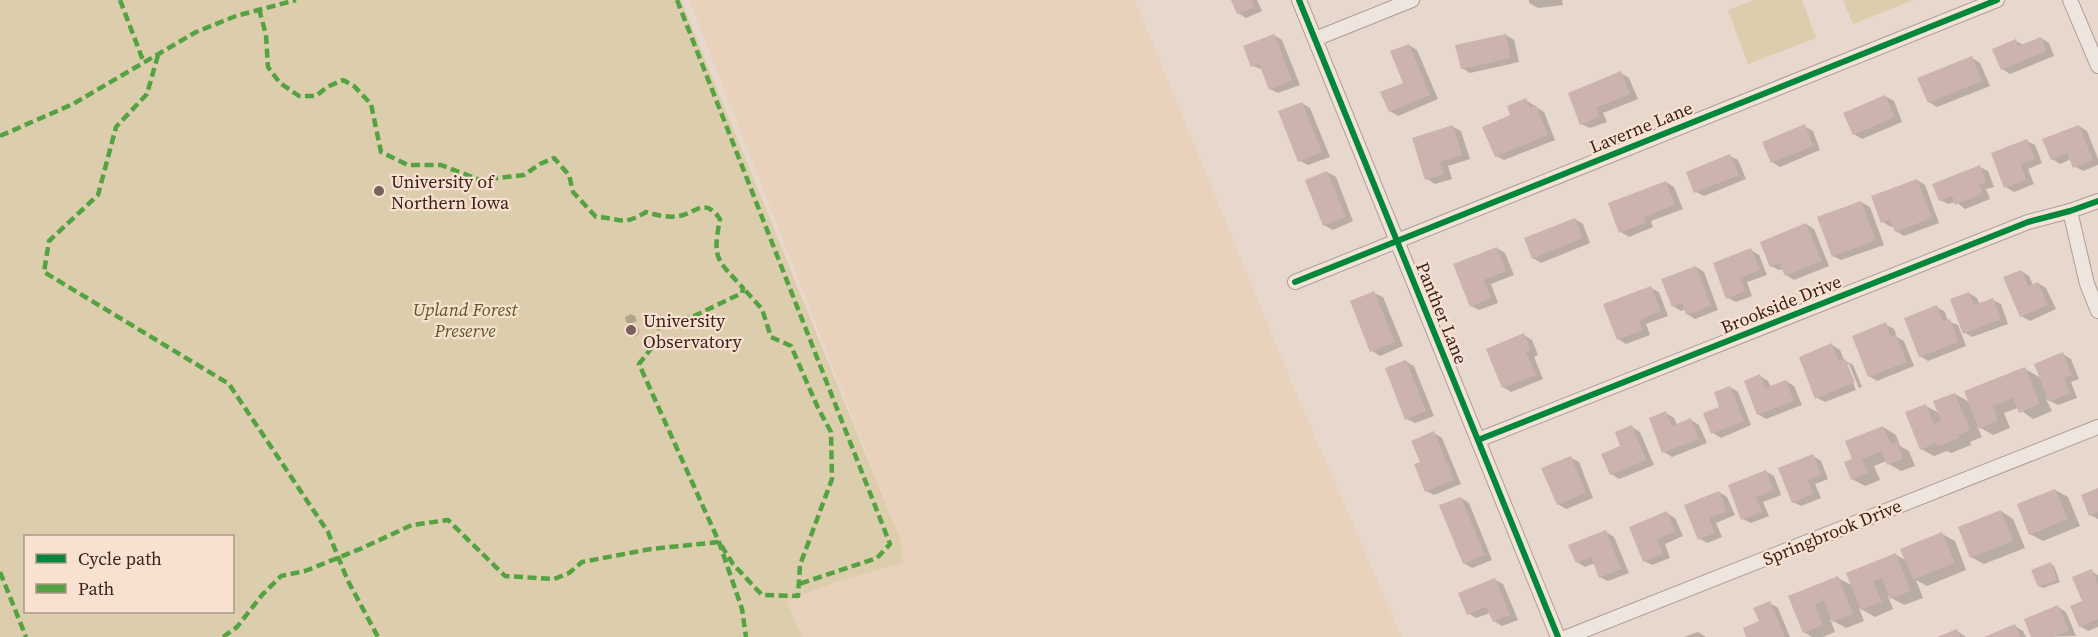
<svg xmlns="http://www.w3.org/2000/svg" width="2098" height="637" viewBox="0 0 2098 637" font-family="'Source Serif 4',serif">
<style>
.farmland{fill:#e9d2bb}
.green{fill:#dccead;fill-rule:evenodd}
.shadow{fill:#0003}
.building{fill:#ccb3ad}
.lines{fill:none;stroke-linecap:round;stroke-linejoin:round}
.street-casing{stroke:#ad9d95;stroke-width:16}
.street{stroke:#eee5df;stroke-width:14}
.quiet{stroke:#54a241;stroke-width:4.5;stroke-dasharray:9 4.5;stroke-linecap:butt}
.cycleway-casing{stroke:#f9e1d1;stroke-width:10}
.cycleway{stroke:#00873e;stroke-width:6}
.poi-dot{fill:#78615a;stroke:#f9e1d1;stroke-width:2}
.labels{text-anchor:middle;dominant-baseline:central;stroke-width:4.5;stroke-linejoin:round;paint-order:stroke}
.street-label{font-size:18px;fill:#3c221c;stroke:#f9e1d1}
.poi-label{font-size:18px;fill:#3c221c;stroke:#f9e1d1;text-anchor:start}
.park-label{font-size:18px;font-style:italic;fill:#5b5820;stroke:#f9e1d1}
</style>
<rect width="100%" height="100%" fill="#e8d7cc"/>
<path class="farmland" d="M689 0H1135L1291 381 1402 637H802L787 601 836 582 900 539Z"/>
<g class="green">
<path d="M0 0H681L900 539 903 563 836 582 787 601 802 637H0ZM26 536H232V612H26Z"/>
<path d="M1754 0H1802L1816 38 1748 64 1728 10Z"/>
<path d="M1843 0H1913L1853 24Z"/>
</g>
<g class="shadow">
<path d="M1233 0H1257L1262 11 1246 18 1238 13Z"/>
<path d="M1529 0H1562L1563 5 1538 8 1529 3Z"/>
<path d="M1274 35 1282 40 1300 85 1278 93 1270 89 1263 70 1253 66Z"/>
<path d="M1506 35 1514 40 1519 62 1470 73 1462 68Z"/>
<path d="M2041 38 2049 43 2054 56 2010 74 2002 69 2016 41 2023 45Z"/>
<path d="M1409 45 1417 50 1438 99 1398 116 1390 111 1405 84Z"/>
<path d="M1972 58 1980 63 1990 86 1937 107 1929 102Z"/>
<path d="M1621 73 1629 78 1638 99 1603 113 1607 122 1590 128 1581 124Z"/>
<path d="M1885 96 1894 101 1902 122 1862 139 1854 134Z"/>
<path d="M1526 100 1544 112 1555 140 1504 160 1496 156 1512 116Z"/>
<path d="M1302 103 1310 108 1330 157 1308 165 1300 161Z"/>
<path d="M1804 126 1813 131 1820 150 1780 167 1772 162Z"/>
<path d="M2079 126 2087 131 2098 159V165L2083 171 2074 166 2071 159 2060 164 2052 159Z"/>
<path d="M1453 127 1461 131 1470 159 1448 166 1452 179 1435 184 1427 179Z"/>
<path d="M2027 141 2035 145 2042 163 2028 169 2034 184 2014 192 2006 187 1993 154Z"/>
<path d="M1730 156 1738 160 1746 179 1704 196 1696 192Z"/>
<path d="M1980 167 1988 171 1994 187 1986 189 1990 199 1965 209 1956 202 1948 204 1940 200Z"/>
<path d="M1327 172 1336 177 1353 221 1333 230 1324 225Z"/>
<path d="M1917 180 1925 185 1939 223 1904 236 1896 231 1894 226 1891 227 1883 222Z"/>
<path d="M1666 182 1674 187 1683 209 1651 221 1653 227 1629 237 1621 232Z"/>
<path d="M1861 202 1870 207 1884 245 1841 260 1833 256Z"/>
<path d="M1575 219 1583 224 1590 243 1541 263 1533 258Z"/>
<path d="M1806 224 1814 229 1829 266 1794 280 1786 275 1783 269 1779 270 1771 266Z"/>
<path d="M1497 248 1505 253 1514 275 1491 284 1498 303 1479 310 1471 306Z"/>
<path d="M1751 250 1759 255 1767 275 1747 282 1752 296 1736 302 1728 298Z"/>
<path d="M1696 267 1704 272 1718 310 1695 319 1687 314 1685 309 1681 311 1673 306Z"/>
<path d="M2021 271 2029 276 2033 285 2038 283 2046 288 2056 309 2030 321 2021 316Z"/>
<path d="M1651 288 1659 292 1668 316 1646 324 1650 335 1626 344 1618 339Z"/>
<path d="M1374 293 1383 297 1403 346 1380 356 1372 351Z"/>
<path d="M1969 293 1977 298 1980 305 1993 300 2001 304 2008 324 1972 337 1964 332Z"/>
<path d="M1937 307 1945 312 1948 321 1958 325 1966 346 1928 361 1920 356Z"/>
<path d="M631 314 635 316 637 321 630 324 626 322 625 317Z"/>
<path d="M1885 324 1894 329 1897 337 1904 341 1914 366 1877 381 1869 376Z"/>
<circle cx="633" cy="331" r="6"/>
<path d="M1524 335 1532 340 1538 355 1534 357 1543 379 1511 392 1503 387Z"/>
<path d="M1832 345 1840 350 1844 360 1853 365 1862 387 1859 388 1849 364H1846L1856 390 1825 402 1817 398Z"/>
<path d="M2063 354 2071 359 2079 379 2071 382 2077 398 2058 405 2046 399 2052 411 2033 419 2018 408 2004 413 2010 428 1993 435 1977 426 1982 437 1970 442 1971 445 1951 453 1947 451 1934 456 1921 449 1926 406 1939 413 1955 394 1971 403 2025 369 2041 378Z"/>
<path d="M1405 361 1414 366 1434 416 1415 423 1407 419Z"/>
<path d="M1760 376 1768 381 1771 387 1786 381 1794 386 1802 405 1766 419 1758 414Z"/>
<path d="M1730 387 1738 392 1751 425 1721 438 1713 433Z"/>
<path d="M1666 413 1674 418 1677 425 1691 420 1699 425 1707 443 1672 457 1664 452Z"/>
<path d="M1632 427 1640 432 1654 465 1619 479 1611 474Z"/>
<path d="M1883 427 1896 435 1900 446 1909 451 1915 466 1901 471 1889 464 1887 461 1874 466 1880 480 1865 486 1852 479 1854 460Z"/>
<path d="M1434 433 1442 438 1461 484 1434 495 1426 491 1422 463Z"/>
<path d="M1813 456 1821 461 1828 479 1815 484 1821 498 1801 506 1793 502Z"/>
<path d="M1571 458 1579 462 1593 498 1566 509 1558 504Z"/>
<path d="M1765 471 1774 476 1781 495 1763 502 1769 516 1751 523 1743 519Z"/>
<path d="M2055 490 2068 497 2080 526 2043 541 2030 534Z"/>
<path d="M2098 490V519L2090 515Z"/>
<path d="M1719 492 1727 497 1735 515 1716 523 1722 537 1707 543 1699 538Z"/>
<path d="M1461 498 1469 503 1492 560 1472 568 1464 563Z"/>
<path d="M2001 511 2013 519 2025 548 1984 564 1971 557Z"/>
<path d="M1667 513 1675 518 1683 536 1665 544 1670 558 1652 565 1644 561Z"/>
<path d="M1606 532 1614 537 1629 573 1608 581 1600 577 1595 563 1585 567 1577 562Z"/>
<path d="M1942 534 1955 541 1966 570 1927 586 1916 580 1923 598 1904 605 1888 596 1893 609 1875 617 1859 608 1864 621 1846 628 1830 619 1835 632 1823 637H1812L1804 632 1790 596 1838 578 1853 586 1896 555 1907 561Z"/>
<path d="M2051 564 2054 566 2060 582 2043 588 2039 586Z"/>
<path d="M2091 571 2098 575V627L2088 631 2080 626Z"/>
<path d="M1495 580 1503 584 1518 620 1502 626 1494 621 1490 613 1476 618 1468 613Z"/>
<path d="M1770 603 1778 608 1790 637H1748L1761 622Z"/>
<path d="M2058 607 2066 612 2076 636 2033 637Z"/>
<path d="M2015 626 2023 631 2026 637H1988Z"/>
<path d="M1957 631 1966 637H1941Z"/>
<path d="M1698 632 1706 637H1684Z"/>
</g>
<g class="building">
<path d="M1231 0H1252L1255 7 1237 14Z"/>
<path d="M1274 34 1292 80 1269 90 1259 64 1251 67 1243 46Z"/>
<path d="M1506 34 1511 58 1461 69 1455 45Z"/>
<path d="M2041 37 2047 51 2001 70 1992 49 2016 39 2018 46Z"/>
<path d="M1409 44 1430 95 1389 112 1380 92 1403 83 1390 51Z"/>
<path d="M1972 56 1982 81 1928 103 1917 78Z"/>
<path d="M1621 71 1630 94 1596 108 1599 117 1580 125 1568 93Z"/>
<path d="M1885 95 1895 117 1853 135 1843 113Z"/>
<path d="M1526 98 1530 108 1536 105 1548 135 1495 157 1482 127 1510 115 1507 106Z"/>
<path d="M1302 102 1322 152 1298 162 1278 111Z"/>
<path d="M1805 124 1813 146 1771 163 1762 142Z"/>
<path d="M1453 125 1462 155 1440 162 1444 174 1425 180 1412 138Z"/>
<path d="M2079 125 2093 160 2073 168 2067 153 2051 160 2042 139Z"/>
<path d="M2027 139 2035 159 2021 164 2026 180 2004 188 1991 153Z"/>
<path d="M1730 154 1739 175 1694 193 1686 172Z"/>
<path d="M1980 165 1986 182 1979 185 1983 194 1955 205 1952 196 1939 201 1932 184Z"/>
<path d="M1327 171 1346 217 1323 226 1305 180Z"/>
<path d="M1917 179 1932 218 1895 232 1890 220 1881 223 1871 196Z"/>
<path d="M1666 181 1675 205 1644 217 1646 223 1619 233 1608 203Z"/>
<path d="M1861 201 1876 240 1832 257 1817 217Z"/>
<path d="M1575 218 1583 238 1532 259 1524 238Z"/>
<path d="M1806 223 1822 261 1785 276 1779 263 1770 267 1760 242Z"/>
<path d="M1497 247 1506 271 1484 280 1491 298 1470 307 1453 264Z"/>
<path d="M1751 248 1760 270 1740 278 1745 291 1726 299 1713 263Z"/>
<path d="M1696 266 1711 306 1686 315 1682 303 1672 307 1661 279Z"/>
<path d="M2021 270 2028 286 2038 282 2048 305 2020 317 2003 277Z"/>
<path d="M1651 286 1661 311 1639 320 1643 330 1617 340 1603 304Z"/>
<path d="M1374 291 1395 342 1370 352 1350 301Z"/>
<path d="M1969 292 1974 305 1993 298 2001 319 1963 334 1950 299Z"/>
<path d="M1937 305 1943 321 1950 319 1959 342 1919 357 1904 318Z"/>
<path d="M1886 322 1891 337 1896 335 1907 362 1868 377 1852 336Z"/>
<circle cx="631" cy="330" r="7"/>
<path d="M1524 333 1531 350 1526 352 1536 375 1502 388 1486 349Z"/>
<path d="M1832 343 1839 361 1845 359 1855 382 1815 399 1799 357Z"/>
<path d="M2063 352 2072 375 2064 378 2070 393 2049 402 2034 364Z"/>
<path d="M1406 360 1426 411 1405 420 1385 368Z"/>
<path d="M2025 367 2040 404 2019 413 2013 398 1993 406 1998 421 1979 429 1964 391Z"/>
<path d="M1760 374 1765 388 1786 380 1794 401 1757 415 1744 381Z"/>
<path d="M1730 386 1744 421 1711 434 1703 413 1719 407 1714 392Z"/>
<path d="M1955 393 1970 430 1958 435 1960 438 1937 447 1936 443 1920 450 1905 412 1926 404 1934 424 1941 421 1933 401Z"/>
<path d="M1666 411 1672 426 1691 418 1699 439 1662 453 1649 418Z"/>
<path d="M1632 425 1646 460 1610 475 1601 454 1620 446 1615 432Z"/>
<path d="M1883 426 1891 444 1897 442 1903 459 1887 465 1882 451 1862 459 1868 473 1851 480 1844 462 1852 459 1845 441Z"/>
<path d="M1434 431 1454 480 1425 492 1414 464 1420 462 1411 441Z"/>
<path d="M1813 454 1821 474 1808 480 1813 494 1792 503 1778 468Z"/>
<path d="M1571 456 1586 493 1557 505 1541 468Z"/>
<path d="M1766 470 1774 490 1756 497 1762 512 1741 520 1728 485Z"/>
<path d="M2098 488V512L2089 516 2081 495Z"/>
<path d="M2055 489 2068 519 2029 535 2017 504Z"/>
<path d="M1719 491 1727 511 1709 518 1715 533 1698 540 1684 505Z"/>
<path d="M1461 497 1485 555 1463 564 1439 505Z"/>
<path d="M2001 510 2013 541 1970 558 1958 527Z"/>
<path d="M1667 511 1675 532 1657 539 1663 554 1643 562 1629 527Z"/>
<path d="M1606 530 1621 569 1599 578 1591 557 1576 563 1568 545Z"/>
<path d="M1942 532 1955 563 1913 580 1900 549Z"/>
<path d="M1896 553 1911 591 1890 599 1882 578 1873 581 1882 602 1861 610 1846 573Z"/>
<path d="M2051 562 2057 580 2038 587 2031 570Z"/>
<path d="M2092 569 2098 585V619L2079 627 2070 606 2082 601 2072 577Z"/>
<path d="M1838 576 1853 614 1832 622 1824 601 1815 604 1823 625 1803 633 1788 596Z"/>
<path d="M1495 578 1510 615 1493 622 1486 607 1467 615 1458 593Z"/>
<path d="M1770 601 1785 637H1746L1743 628 1759 621 1753 608Z"/>
<path d="M2058 605 2069 631 2054 637H2031L2024 619Z"/>
<path d="M2015 624 2020 637H1984Z"/>
<path d="M1957 629 1960 637H1937Z"/>
</g>
<g class="lines">
<defs>
<g id="street">
<path d="M1299 0 1558 637"/>
<path d="M2070 0 2098 66"/>
<path d="M1315 39 1412 0"/>
<path d="M2070 211 2087 284 2098 311"/>
<path d="M1295 282 1997 0"/>
<path d="M1478 440 2028 222 2070 211 2098 201"/>
<path d="M1567 637 2098 427"/>
</g>
</defs>
<use href="#street" class="street-casing"/>
<use href="#street" class="street"/>
<g class="quiet">
<path d="M120 0 144 63"/>
<path d="M677 0 890 544 877 558 799 584"/>
<path d="M259 9 266 35 268 67 280 83 299 96H316L327 87 343 80 354 86 371 104 381 152 408 165H441L480 180 524 175 540 164 554 158 569 175 573 192 596 217C622 218 621 227 646 212 656 215 668 218 679 216 697 213 704 196 720 219 712 260 717 259 743 288L742 293 692 317 659 325 653 346 639 364 719 542 742 609 746 637"/>
<path d="M158 55 147 94 116 127 98 195 49 241 44 272 229 384 328 532 348 581 378 637"/>
<path d="M0 136 73 104 196 32 236 16 296 0"/>
<path d="M0 572 26 637"/>
<path d="M223 637 237 627 262 595 281 576 305 571 360 549 412 525 448 520 505 576 554 579 569 573 582 562 651 549 719 542 733 564 762 595 798 596 800 565 832 479 831 432 818 408 791 346 771 337 762 309 743 288"/>
</g>
<defs>
<g id="cycleway">
<path d="M1299 0 1558 637"/>
<path d="M1295 282 1997 0"/>
<path d="M1478 440 2028 222 2070 211 2098 201"/>
</g>
</defs>
<use href="#cycleway" class="cycleway-casing"/>
<use href="#cycleway" class="cycleway"/>
</g>
<g class="poi-dot">
<circle cx="379" cy="191" r="6"/>
<circle cx="631" cy="330" r="6"/>
</g>
<g class="labels">
<g class="street-label">
<text transform="translate(1641 127) rotate(-22)">Laverne Lane</text>
<text transform="translate(1781 304) rotate(-22)">Brookside Drive</text>
<text transform="translate(1442 313) rotate(68)">Panther Lane</text>
<text transform="translate(1832 532) rotate(-22)">Springbrook Drive</text>
</g>
<g class="poi-label">
<text x="391" y="181">University of<tspan x="391" dy="21">Northern Iowa</tspan></text>
<text x="643" y="320">University<tspan x="643" dy="21">Observatory</tspan></text>
</g>
<g class="park-label">
<text x="465" y="309">Upland Forest<tspan x="465" dy="21">Preserve</tspan></text>
</g>
</g>
<rect x="24" y="535" width="210" height="78" fill="#f9e1d1" stroke="#ad9589" stroke-width="1.5"/>
<rect x="36" y="554" width="30" height="9" fill="#00873e" stroke="#ad9589" stroke-width="1.5"/>
<text x="78" y="565" font-size="18" fill="#3c221c">Cycle path</text>
<rect x="36" y="584" width="30" height="9" fill="#54a241" stroke="#ad9589" stroke-width="1.5"/>
<text x="78" y="595" font-size="18" fill="#3c221c">Path</text>
</svg>
